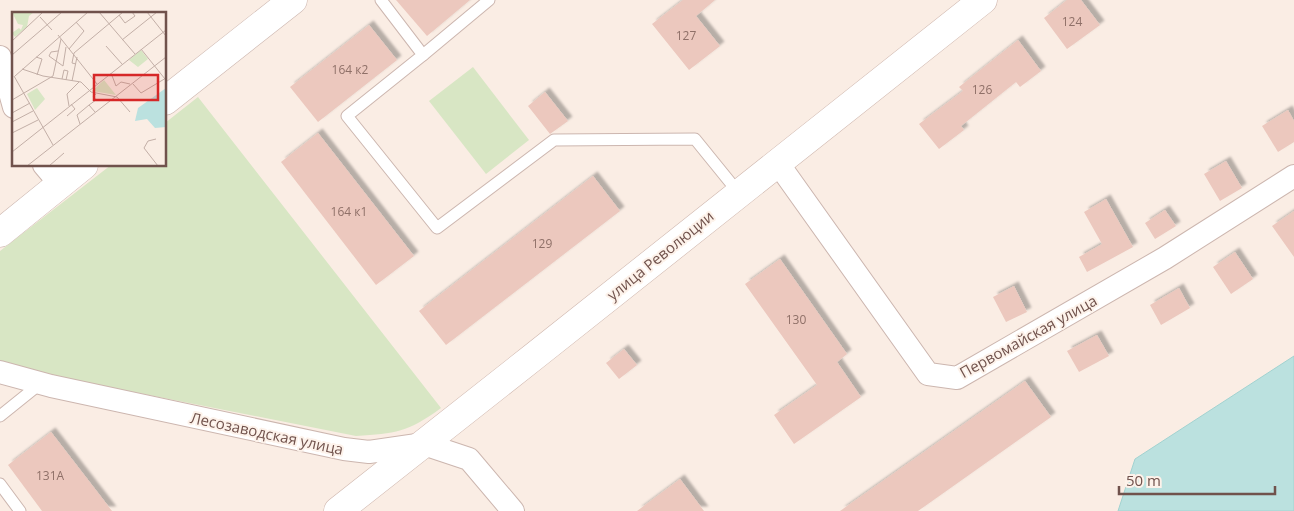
<svg xmlns="http://www.w3.org/2000/svg" width="1294" height="511" viewBox="0 0 1294 511" font-family="'Open Sans',sans-serif">
<style>
.green{fill:#d8e6c4}
.water{fill:#bbe1df;stroke:#a2d2d0}
.building{fill:#ecc8be;filter:url(#shadow)}
.lines{fill:none;stroke-linecap:round;stroke-linejoin:round}
.service-casing{stroke:#ccb6af;stroke-width:13}
.minor-casing{stroke:#ccb6af;stroke-width:24}
.tertiary-casing{stroke:#ccb6af;stroke-width:29}
.secondary-casing{stroke:#ceb5ac;stroke-width:29}
.service{stroke:#fff;stroke-width:11}
.minor{stroke:#fff;stroke-width:22}
.tertiary{stroke:#fff;stroke-width:28}
.secondary{stroke:#fff;stroke-width:28}
.labels{text-anchor:middle;dominant-baseline:central;stroke-width:4;stroke-linejoin:round;paint-order:stroke}
.number-label{font-size:12px;fill:#8f7068}
.street-label{font-size:15px;fill:#70524c;stroke:#fdf2ea}
.inset-road{fill:none;stroke:#c3afa7;stroke-width:1}
.view{fill:#d62828;fill-opacity:0.15;stroke:#d62828;stroke-width:2.5}
.inset-edge{fill:none;stroke:#70524c;stroke-width:2.5}
</style>
<defs>
<filter id="shadow"><feDropShadow dx="4.5" dy="-4.5" stdDeviation="1" flood-color="#0004"/></filter>
</defs>
<rect width="100%" height="100%" fill="#faede4"/>
<g class="green">
<path d="M473 67 529 140 486 174 429 101Z"/>
<path d="M198 97 441 408C407 433 396 433 356 436L37 373 0 361V251L111 165H165V123Z"/>
</g>
<path class="water" d="M1294 356V511H1118L1135 459Z"/>
<g class="building">
<path d="M396 0H470L427 36Z"/>
<path d="M683 0H715L696 16 720 46 689 70 652 24Z"/>
<path d="M1067 0H1081L1100 25 1067 49 1044 18Z"/>
<path d="M369 25 397 60 318 122 290 87Z"/>
<path d="M1018 40 1041 71 1020 87 1016 82 961 126 964 130 939 149 919 124 963 91 959 87Z"/>
<path d="M545 92 568 121 550 134 528 106Z"/>
<path d="M1288 110 1294 121V142L1278 152 1262 126Z"/>
<path d="M318 133 414 256 376 285 281 162Z"/>
<path d="M1226 161 1242 188 1220 201 1204 174Z"/>
<path d="M593 176 620 211 446 345 419 311Z"/>
<path d="M1106 199 1133 247 1087 272 1079 257 1102 244 1084 212Z"/>
<path d="M1165 210 1176 226 1155 239 1145 223Z"/>
<path d="M1294 211V257L1272 226Z"/>
<path d="M1235 252 1253 279 1231 294 1213 267Z"/>
<path d="M780 259 847 354 837 362 861 397 794 444 774 415 817 385 745 284Z"/>
<path d="M1014 286 1027 312 1006 322 993 297Z"/>
<path d="M1179 288 1190 308 1161 325 1150 305Z"/>
<path d="M1097 335 1109 356 1079 372 1067 351Z"/>
<path d="M624 349 637 365 619 379 606 363Z"/>
<path d="M1025 381 1051 417 918 511H840Z"/>
<path d="M51 432 112 511H42L8 465Z"/>
<path d="M680 479 704 511H637Z"/>
</g>
<g class="lines">
<defs>
<g id="service">
<path d="M381 0 423 55 347 116 437 228 554 140 695 139 738 192"/>
<path d="M423 55 489 0"/>
<path d="M0 416 41 383"/>
<path d="M0 484 20 511"/>
</g>
<g id="minor">
<path d="M0 57 14 107"/>
<path d="M777 162 928 374 957 378 1165 258 1294 176"/>
<path d="M44 165 60 184"/>
<path d="M0 372 51 386 344 449 369 452 424 444 469 459 513 511"/>
</g>
<g id="tertiary">
<path d="M165 101 293 0"/>
<path d="M0 233 84 165"/>
</g>
<path id="secondary" d="M338 511C554 342 767 170 983 0"/>
</defs>
<use href="#service" class="service-casing"/>
<use href="#minor" class="minor-casing"/>
<use href="#tertiary" class="tertiary-casing"/>
<use href="#secondary" class="secondary-casing"/>
<use href="#service" class="service"/>
<use href="#minor" class="minor"/>
<use href="#tertiary" class="tertiary"/>
<use href="#secondary" class="secondary"/>
</g>
<g class="labels">
<g class="number-label">
<text x="1072" y="21">124</text>
<text x="686" y="35">127</text>
<text x="350" y="69">164 к2</text>
<text x="982" y="89">126</text>
<text x="349" y="211">164 к1</text>
<text x="542" y="243">129</text>
<text x="796" y="319">130</text>
<text x="50" y="475">131А</text>
</g>
<g class="street-label">
<text transform="translate(660 255) rotate(-39)">улица Революции</text>
<text transform="translate(1028 336) rotate(-29)">Первомайская улица</text>
<text transform="translate(267 433) rotate(12)">Лесозаводская улица</text>
</g>
</g>
<g transform="translate(12 12)">
<rect width="154" height="154" fill="#faede4"/>
<path d="M0 0H22L17 4 15 15 3 25 0 21 7 16 9 18 11 13 6 12ZM129 38 136 47 126 55 117 48ZM92 68 104 83 80 79ZM25 76 33 87 23 98 15 82Z" fill="#d8e6c4"/>
<path d="M154 76V115L143 116 135 107 123 109 126 96Z" fill="#bbe1df"/>
<path class="inset-road" d="M87 0 123 42M135 0 154 24M107 3 113 11 123 4 120 0M28 5 40 18M46 23 85 72M110 28 145 0M0 29 31 0M94 34 110 52M57 37 72 19 64 10M129 37 153 67M46 39 39 40 37 44 51 54 54 35M0 43 50 0M24 45 30 47 25 63M64 52 60 51 62 41 111 0M10 57 31 64 69 70 79 80 105 85 118 100M99 61 104 74 109 70 118 72M2 64 41 133M3 64 76 0M41 64 49 27M50 67 52 58 56 59 54 68M60 69 65 45M121 72 129 81 154 66M0 88 41 64M57 94 55 82 67 70M83 100 77 93 84 88 81 84 84 82M0 101 18 91M55 104 63 97 59 92M0 110 21 99M68 112 65 103 77 93M0 121 26 108M144 127 136 129 132 136 146 154M0 140 154 18M15 154 154 45M37 154 52 141"/>
<path class="view" d="M82 63H146V88H82Z"/>
<rect width="154" height="154" class="inset-edge"/>
</g>
<path d="M1119 486v8h156v-8" fill="none" stroke="#70524c" stroke-width="2.5"/>
<text x="1126" y="486" font-size="15" fill="#70524c" stroke="#fdf2ea" stroke-width="4" paint-order="stroke">50 m</text>
</svg>
